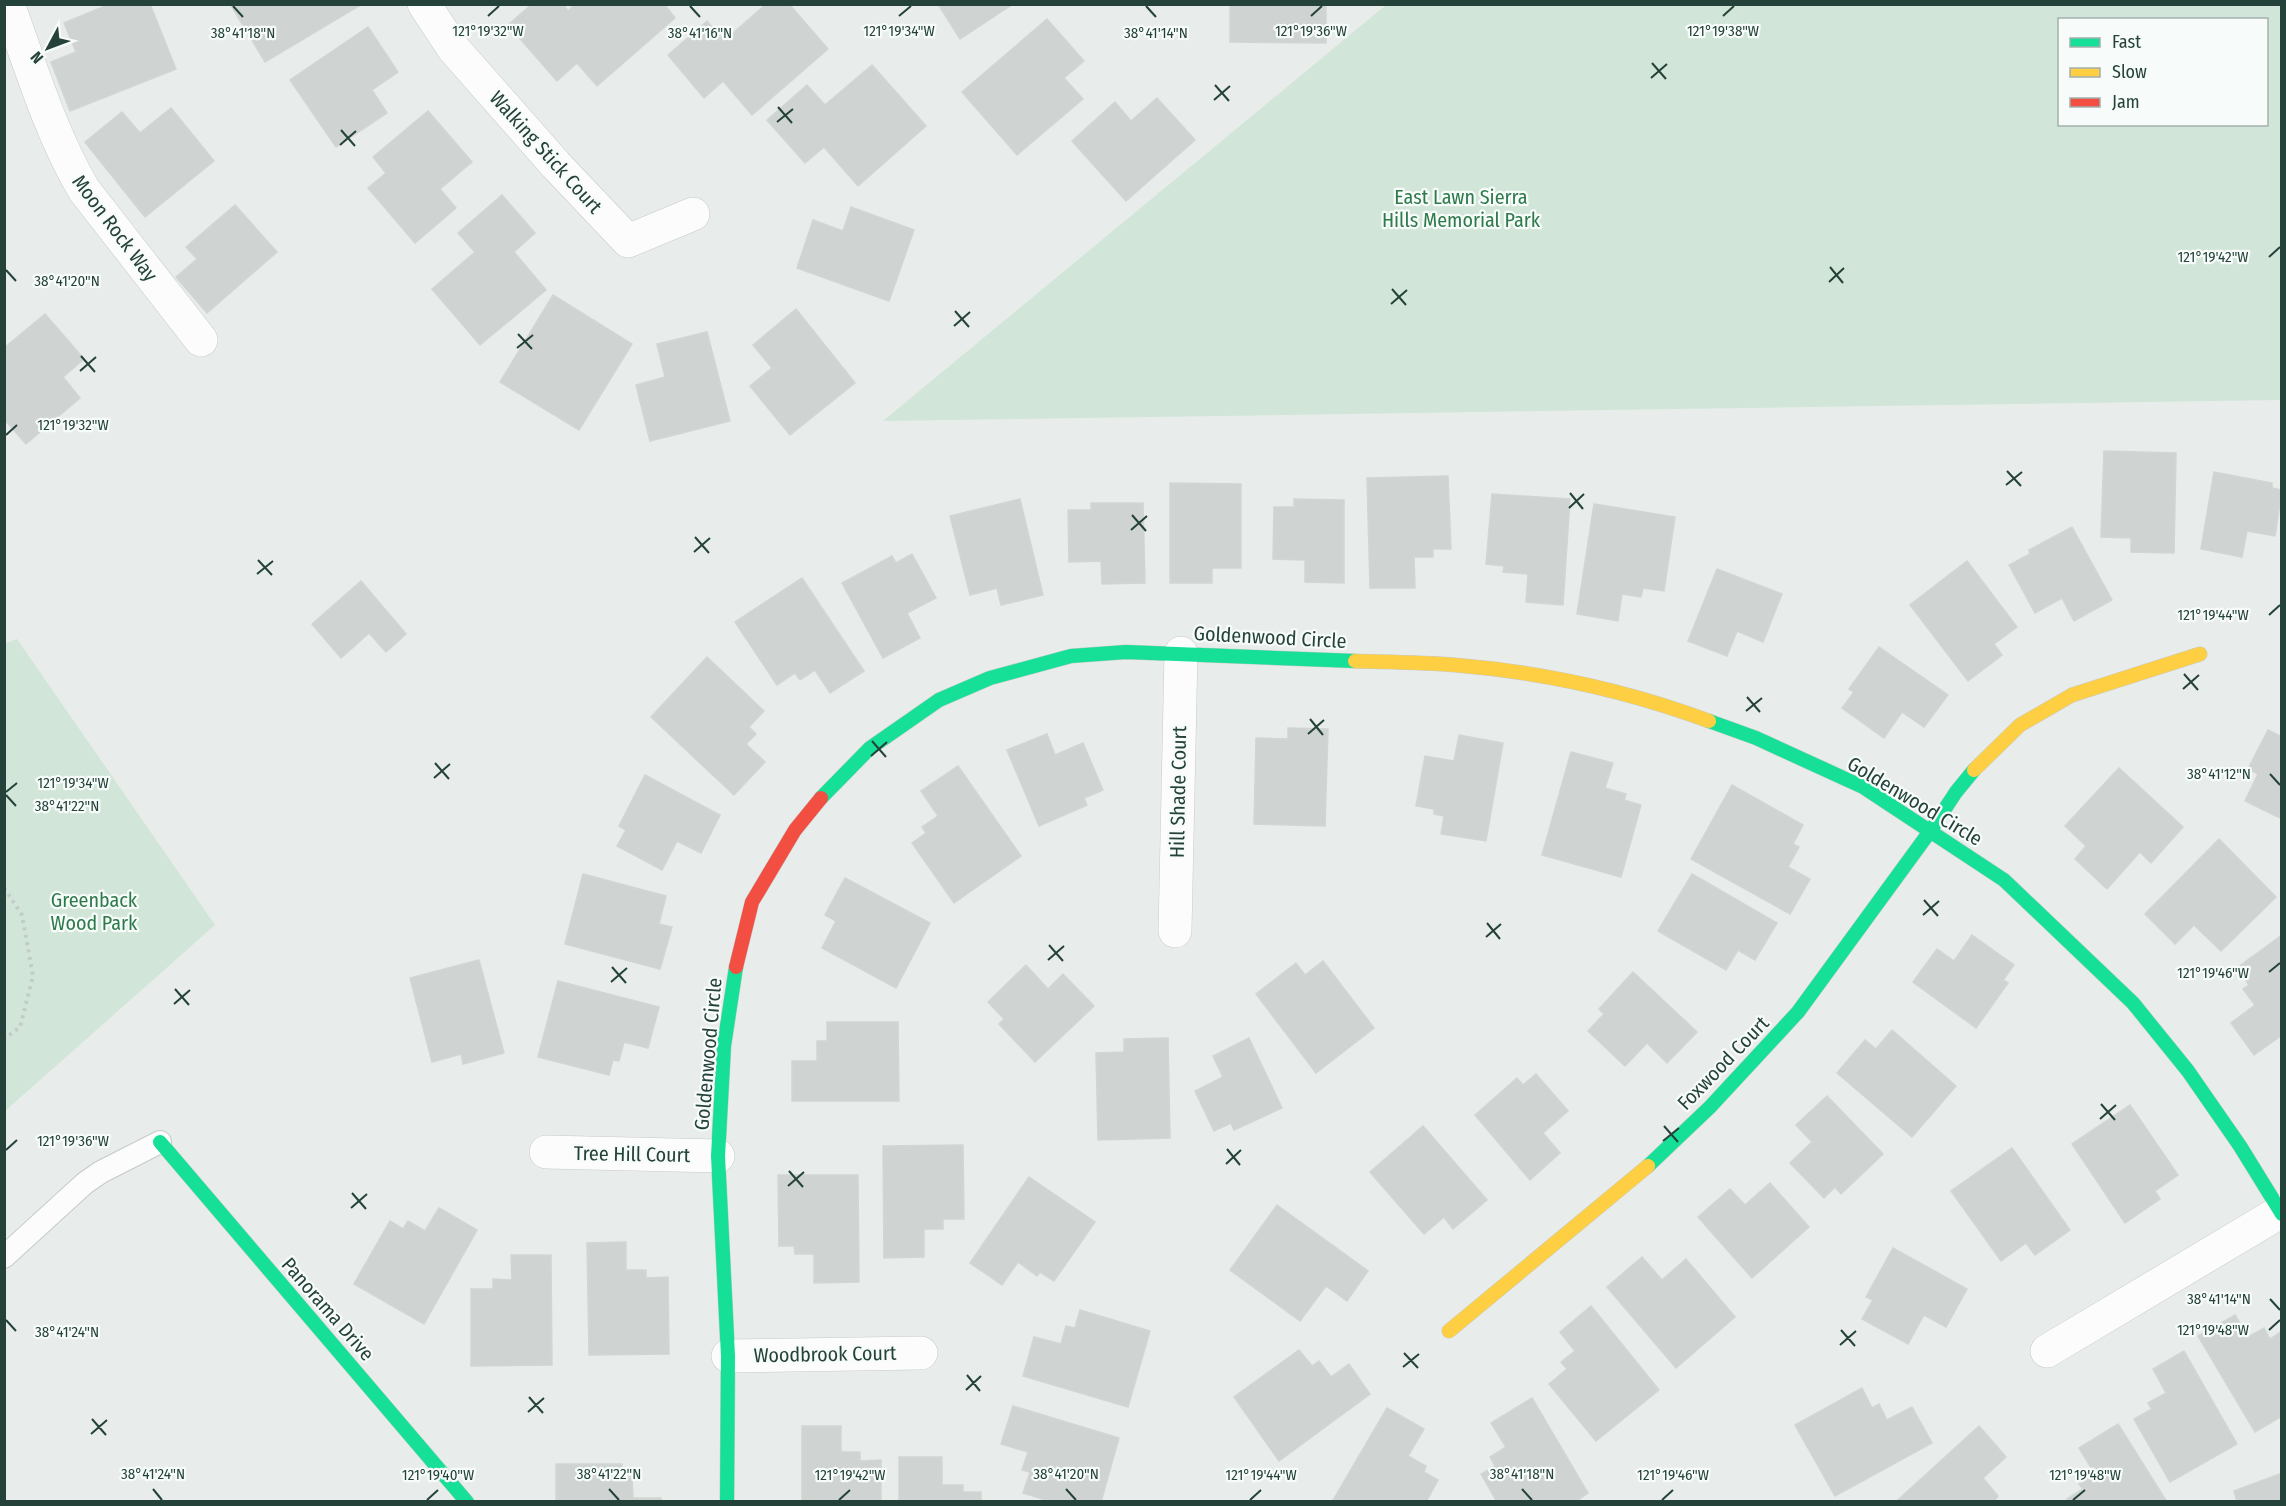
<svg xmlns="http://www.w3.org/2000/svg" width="2286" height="1506" viewBox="0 0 2286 1506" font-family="'Fira Sans Condensed',sans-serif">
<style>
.green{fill:#d1e6d8;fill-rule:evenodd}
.building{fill:#cfd4d2;stroke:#d1d6d4;stroke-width:1.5}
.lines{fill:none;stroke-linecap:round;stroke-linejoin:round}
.lane-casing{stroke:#c5cac8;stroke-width:24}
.street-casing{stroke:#c5cac8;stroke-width:34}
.fast-casing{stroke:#c3cbc8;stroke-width:15}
.slow-casing{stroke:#c3cbc8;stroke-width:15}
.jam-casing{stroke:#c3cbc8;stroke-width:15}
.path{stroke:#c3ccca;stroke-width:4;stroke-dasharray:3 4.5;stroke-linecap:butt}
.lane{stroke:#fcfcfc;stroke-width:22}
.street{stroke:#fcfcfc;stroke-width:33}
.fast{stroke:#16e098;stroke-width:14}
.slow{stroke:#ffcf43;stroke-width:14}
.jam{stroke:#f24e42;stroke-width:14}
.ticks{fill:none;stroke:#24423a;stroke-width:2}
.labels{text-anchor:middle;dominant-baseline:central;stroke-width:4.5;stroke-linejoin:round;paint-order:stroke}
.street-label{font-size:20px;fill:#24423a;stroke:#f7fbf9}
.park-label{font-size:20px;fill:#2d7a4b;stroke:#f7fbf9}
.ticks-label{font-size:15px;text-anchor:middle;fill:#24423a;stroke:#f7fbf9;stroke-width:4.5;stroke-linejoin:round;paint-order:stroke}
</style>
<rect width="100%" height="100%" fill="#e8edeb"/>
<g class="green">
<path d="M1386 5H2281V400L883 421ZM2060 20H2266V124H2060Z"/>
<path d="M17 639 215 925 5 1111 4 644Z"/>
</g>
<g class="building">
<path d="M110 4H150L176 69 70 111 51 62 76 52 64 23Z"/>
<path d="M230 4H358L359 6 265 62Z"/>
<path d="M532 4H563L568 11 575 4H664L675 18 597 86 577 63 557 81 508 25Z"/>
<path d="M766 4H789L828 49 752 115 723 81 704 98 668 55 707 21 724 41Z"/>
<path d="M938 4H1013L960 39Z"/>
<path d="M1230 4H1326V43L1230 42Z"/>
<path d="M1047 19 1084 61 1064 78 1083 99 1017 155 962 92Z"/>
<path d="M368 27 398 72 372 90 387 113 336 147 290 80Z"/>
<path d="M872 65 926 126 858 186 824 147 805 163 767 120 807 85 825 105Z"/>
<path d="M1157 98 1195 140 1126 201 1072 141 1115 102 1131 121Z"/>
<path d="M171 108 214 161 145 217 85 142 122 112 140 133Z"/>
<path d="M428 111 472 162 440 189 456 208 415 243 368 188 386 173 373 157Z"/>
<path d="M502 195 535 233 514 252 546 290 480 345 432 289 475 252 458 233Z"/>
<path d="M235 205 277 252 207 313 176 277 197 259 186 247Z"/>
<path d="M851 207 914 230 889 301 797 268 813 220 843 231Z"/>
<path d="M553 295 632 344 579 430 500 382Z"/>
<path d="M796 309 855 383 790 435 750 386 772 368 753 345Z"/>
<path d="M45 314 84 359 63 377 80 398 26 444 4 419V348Z"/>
<path d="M707 332 730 421 650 441 636 385 665 377 657 344Z"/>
<path d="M2104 451 2176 453 2174 553 2131 552V538L2101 537Z"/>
<path d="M2214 472 2272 483V488L2282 490 2275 536 2247 531 2242 557 2201 549Z"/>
<path d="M1448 476 1451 549H1433V557H1414L1415 588H1370L1367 478Z"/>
<path d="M1170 483 1241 484V568H1212V583H1170Z"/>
<path d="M1492 494 1570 499 1563 605 1526 602 1528 574 1503 572 1504 566 1486 564Z"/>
<path d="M1020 499 1043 595 1001 605 997 588 970 595 950 516Z"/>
<path d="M1294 499 1344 500V583L1305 582V560L1273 559 1274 507H1294Z"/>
<path d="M1091 503H1143L1145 583 1102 584 1101 561 1069 562 1068 510H1091Z"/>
<path d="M1594 504 1675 517 1664 591 1643 588 1641 597 1622 594 1618 621 1577 614Z"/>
<path d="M2072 527 2112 600 2074 621 2062 598 2035 613 2009 565 2030 554 2029 550Z"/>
<path d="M912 554 936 598 907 613 920 638 883 658 842 583 892 556 896 563Z"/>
<path d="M1967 561 2017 627 1994 644 2002 655 1968 681 1910 605Z"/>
<path d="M1717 569 1782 594 1763 642 1737 631 1727 656 1688 641Z"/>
<path d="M802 578 864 671 830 693 815 670 800 680 795 673 777 685 735 622Z"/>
<path d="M361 581 406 634 386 652 369 633 341 658 312 624Z"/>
<path d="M1879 647 1948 695 1924 727 1902 712 1884 738 1842 708 1854 692 1849 689Z"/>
<path d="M707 657 764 711 749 727 756 734 746 744 765 762 734 795 651 717Z"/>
<path d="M1288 728 1328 729 1325 826 1254 824 1256 738 1288 739Z"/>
<path d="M2268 730 2282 737V819L2245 801 2258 774 2248 769Z"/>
<path d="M1047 734 1055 755 1083 743 1103 790 1084 798 1087 805 1039 826 1007 750Z"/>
<path d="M1459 735 1503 743 1486 841 1441 834 1444 816 1434 814V809L1416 806 1425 756 1454 761Z"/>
<path d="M1571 752 1613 763 1605 788 1626 794 1624 800 1641 805 1621 877 1542 855Z"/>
<path d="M958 766 1021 856 954 903 912 843 926 833 922 827 938 816 921 791Z"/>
<path d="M2119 768 2183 827 2151 863 2140 852 2107 889 2075 859 2086 846 2065 826Z"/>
<path d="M645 775 720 815 701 853 677 841 662 870 617 846 626 830 619 826Z"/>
<path d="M1732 785 1803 825 1793 844 1799 847 1788 867 1810 879 1790 914 1691 859Z"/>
<path d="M2219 839 2276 897 2221 951 2194 925 2175 944 2145 914Z"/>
<path d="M583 874 666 896 659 924 672 927 660 969 565 944Z"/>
<path d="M1692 874 1777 923 1755 960 1738 950 1726 970 1658 931Z"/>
<path d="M845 878 930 923 896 988 822 948 836 921 825 915Z"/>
<path d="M1972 935 2014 965 2003 980 2008 983 1976 1028 1913 982 1937 949 1954 961Z"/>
<path d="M2282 935V1035L2254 1055 2231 1023 2255 1005 2243 989 2249 985 2237 968Z"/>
<path d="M479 960 504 1053 463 1064 461 1054 432 1062 410 978Z"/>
<path d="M1323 961 1374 1028 1316 1073 1256 994 1296 963 1305 975Z"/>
<path d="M1026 965 1048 989 1063 974 1094 1006 1035 1062 999 1024 1004 1019 988 1002Z"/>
<path d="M1633 972 1697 1032 1667 1063 1647 1043 1625 1066 1588 1031 1604 1014 1599 1009Z"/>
<path d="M558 981 659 1007 648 1048 624 1042 619 1061 613 1060 609 1075 538 1057Z"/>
<path d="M827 1022H898L899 1101H792V1061H817V1041H827Z"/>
<path d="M1892 1030 1956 1086 1912 1137 1837 1073 1865 1040 1876 1049Z"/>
<path d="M1168 1038 1170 1138 1098 1140 1096 1053 1124 1052V1039Z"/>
<path d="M1249 1038 1282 1108 1234 1130 1231 1123 1214 1131 1195 1091 1223 1077 1213 1056Z"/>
<path d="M1536 1074 1568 1111 1543 1133 1560 1153 1530 1180 1475 1115 1517 1078 1523 1085Z"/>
<path d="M1827 1096 1883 1154 1841 1194 1835 1187 1824 1198 1790 1163 1812 1142 1796 1125Z"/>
<path d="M2130 1105 2178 1175 2155 1191 2160 1199 2125 1223 2072 1144Z"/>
<path d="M1423 1126 1487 1200 1453 1229 1444 1217 1424 1234 1370 1172Z"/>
<path d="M963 1145 964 1219H943V1229H924V1257L884 1258 883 1146Z"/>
<path d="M2012 1148 2070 1230 2035 1255 2026 1243 2001 1261 1951 1191Z"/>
<path d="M778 1175H858L859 1282 814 1283V1254H795L794 1246H779Z"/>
<path d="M1029 1177 1095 1222 1054 1281 1040 1272 1037 1276 1018 1262 1002 1285 970 1263Z"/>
<path d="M1770 1183 1809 1227 1752 1278 1698 1217 1730 1189 1745 1205Z"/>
<path d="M1277 1205 1368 1271 1347 1301 1326 1286 1300 1321 1230 1270Z"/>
<path d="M439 1208 477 1230 424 1324 354 1284 390 1221 403 1229 408 1221 425 1231Z"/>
<path d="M626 1242V1270H646V1278L668 1277 669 1354 589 1355 587 1243Z"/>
<path d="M1893 1248 1967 1289 1946 1327 1924 1315 1908 1344 1862 1319 1873 1300 1866 1297Z"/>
<path d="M511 1255H551L552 1365 471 1366V1289H493V1279L512 1280Z"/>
<path d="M1642 1257 1662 1280 1686 1259 1735 1317 1676 1368 1607 1287Z"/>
<path d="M1591 1306 1659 1390 1596 1441 1549 1384 1567 1369 1561 1362 1575 1351 1560 1332Z"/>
<path d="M1080 1310 1150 1331 1128 1407 1023 1376 1034 1337 1061 1344 1066 1326 1075 1328Z"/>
<path d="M2235 1315 2248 1337 2264 1328 2270 1339 2282 1331V1416L2255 1432 2198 1336Z"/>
<path d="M1299 1350 1312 1366 1319 1361 1331 1377 1349 1364 1370 1394 1279 1461 1234 1397Z"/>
<path d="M2184 1351 2237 1444 2170 1482 2134 1419 2152 1409 2148 1403 2166 1393 2153 1369Z"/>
<path d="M1862 1388 1872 1408 1879 1404 1887 1420 1912 1407 1932 1443 1835 1496 1795 1425Z"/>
<path d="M1532 1398 1588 1493 1575 1502H1497L1481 1474 1495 1466 1490 1457 1506 1447 1491 1423Z"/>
<path d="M1013 1406 1119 1438 1101 1502H1052L1023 1493 1030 1472 1022 1470 1028 1452 1001 1444Z"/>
<path d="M1387 1408 1424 1429 1408 1456 1426 1466 1424 1472 1438 1480 1426 1502H1332Z"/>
<path d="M2118 1424 2167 1502H2069L2067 1499 2083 1489 2079 1484 2095 1474 2079 1448Z"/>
<path d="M802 1426H841V1452H860V1461L881 1460V1502H802Z"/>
<path d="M1979 1426 2006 1457 1983 1478 1998 1496 1995 1500 1997 1502H1899L1898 1500Z"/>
<path d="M899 1457H942V1485H963V1492H981V1502H899Z"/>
<path d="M556 1464H622V1477H632L633 1498H661V1502H556Z"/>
<path d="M2282 1473V1502H2237L2234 1491Z"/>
</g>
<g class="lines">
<defs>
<path id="lane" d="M4 1257 85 1183 101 1172 160 1142"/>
<g id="street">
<path d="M8 4C31 67 50 132 84 190L201 340"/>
<path d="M424 4 453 48 556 165 628 241 693 214"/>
<path d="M1175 931 1181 653"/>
<path d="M546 1152 718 1156"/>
<path d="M2047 1351 2280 1212"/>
<path d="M728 1356 921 1353"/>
</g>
<g id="fast">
<path d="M1709 721 1756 738 1863 787 2004 880 2133 1003 2188 1071 2240 1146 2282 1214"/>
<path d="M821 798 870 748 939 700 990 678 1071 656 1126 652 1355 661"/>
<path d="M160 1142 467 1502"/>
<path d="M1648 1166 1710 1107 1798 1012 1931 830 1956 792 1974 770"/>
<path d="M727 1502 728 1356 718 1156 724 1046 736 967"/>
</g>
<g id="slow">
<path d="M1355 661C1388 662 1422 662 1455 665 1541 672 1628 691 1709 721"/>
<path d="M1974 770 2020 725 2072 695 2200 654"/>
<path d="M1449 1331 1648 1166"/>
</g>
<path id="jam" d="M736 967 752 902 795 830 821 798"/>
</defs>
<use href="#lane" class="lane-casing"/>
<use href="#street" class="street-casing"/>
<use href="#fast" class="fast-casing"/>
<use href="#slow" class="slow-casing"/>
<use href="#jam" class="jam-casing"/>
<path class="path" d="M4 888 22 915 33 976 20 1027 4 1039"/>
<use href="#lane" class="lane"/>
<use href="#street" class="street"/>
<use href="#fast" class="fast"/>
<use href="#slow" class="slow"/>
<use href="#jam" class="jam"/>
</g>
<path class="ticks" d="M233 6 243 17M690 6 700 17M1146 6 1156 17M488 16 499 6M899 16 911 6M1311 16 1322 6M1723 16 1734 6M1652 63 1666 79M1651 78 1667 64M1215 85 1229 101M1214 100 1230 86M778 107 792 123M777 122 793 109M341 130 355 146M340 145 356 131M2269 257 2280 247M1830 267 1843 283M6 270 16 281M1829 282 1844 268M1392 289 1406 305M1391 304 1407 290M955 311 969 327M954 326 970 312M518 334 532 349M517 348 533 335M81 356 95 372M80 371 96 357M6 435 17 425M2007 471 2021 486M2006 485 2022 472M1570 493 1583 509M1569 508 1584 494M1132 515 1146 531M1131 530 1147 516M695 537 709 553M694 552 710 538M258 560 272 575M257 574 273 561M2269 615 2280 605M2184 674 2198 690M2183 689 2199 675M1747 697 1760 712M1746 711 1762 698M1310 719 1323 735M1308 734 1324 720M872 741 886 757M871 756 887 742M435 763 449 779M2270 774 2280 785M434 778 450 764M6 792 17 783M6 795 16 806M1924 900 1938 916M1923 915 1939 901M1487 923 1500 939M1486 937 1501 924M1049 945 1063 961M1048 960 1064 946M612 967 626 983M2269 972 2280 963M611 982 627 968M175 989 189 1005M174 1004 190 990M2101 1104 2115 1120M2100 1119 2116 1105M1664 1126 1678 1142M1663 1141 1679 1128M1227 1149 1240 1165M6 1150 17 1140M1226 1164 1241 1150M789 1171 803 1187M788 1186 804 1172M352 1193 366 1209M351 1208 367 1194M2270 1299 2280 1310M6 1320 16 1331M1841 1330 1855 1346M2269 1330 2280 1320M1840 1345 1856 1331M1404 1353 1418 1368M1403 1367 1419 1354M967 1375 980 1391M966 1390 981 1376M529 1397 543 1413M528 1412 544 1398M92 1419 106 1435M91 1434 107 1420M153 1489 162 1500M609 1489 619 1500M1066 1489 1076 1500M1522 1489 1532 1500M427 1500 438 1490M839 1500 850 1490M1250 1500 1261 1490M1662 1500 1673 1490M2073 1500 2085 1490"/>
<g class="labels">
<g class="street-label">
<text transform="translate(546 152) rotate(48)">Walking Stick Court</text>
<text transform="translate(115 228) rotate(53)">Moon Rock Way</text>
<text transform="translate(1270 637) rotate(3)">Goldenwood Circle</text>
<text transform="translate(1178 792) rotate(-89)">Hill Shade Court</text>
<text transform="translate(1915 801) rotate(31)">Goldenwood Circle</text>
<text transform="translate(708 1054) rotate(-85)">Goldenwood Circle</text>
<text transform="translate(1723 1063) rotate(-46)">Foxwood Court</text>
<text transform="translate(632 1154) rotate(1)">Tree Hill Court</text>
<text transform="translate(328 1309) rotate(49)">Panorama Drive</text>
<text transform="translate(825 1354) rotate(-1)">Woodbrook Court</text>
</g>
<g class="park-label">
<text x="1461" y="197">East Lawn Sierra<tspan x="1461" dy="23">Hills Memorial Park</tspan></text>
<text x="94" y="900">Greenback<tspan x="94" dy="23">Wood Park</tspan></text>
</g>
</g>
<g class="ticks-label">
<text x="488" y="36">121°19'32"W</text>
<text x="899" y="36">121°19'34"W</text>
<text x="1311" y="36">121°19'36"W</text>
<text x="1723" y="36">121°19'38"W</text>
<text x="243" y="38">38°41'18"N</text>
<text x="700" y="38">38°41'16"N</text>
<text x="1156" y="38">38°41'14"N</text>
<text x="2213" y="262">121°19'42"W</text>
<text x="67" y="286">38°41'20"N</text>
<text x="73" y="430">121°19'32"W</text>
<text x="2213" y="620">121°19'44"W</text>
<text x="2219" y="779">38°41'12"N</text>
<text x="73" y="788">121°19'34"W</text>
<text x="67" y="811">38°41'22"N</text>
<text x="2213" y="978">121°19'46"W</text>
<text x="73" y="1146">121°19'36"W</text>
<text x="2219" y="1304">38°41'14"N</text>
<text x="2213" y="1335">121°19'48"W</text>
<text x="67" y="1337">38°41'24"N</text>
<text x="153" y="1479">38°41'24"N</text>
<text x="609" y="1479">38°41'22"N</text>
<text x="1066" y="1479">38°41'20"N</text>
<text x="1522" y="1479">38°41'18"N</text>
<text x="438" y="1480">121°19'40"W</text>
<text x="850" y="1480">121°19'42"W</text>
<text x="1261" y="1480">121°19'44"W</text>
<text x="1673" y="1480">121°19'46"W</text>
<text x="2085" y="1480">121°19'48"W</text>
</g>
<rect width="2286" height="1506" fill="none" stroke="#24423a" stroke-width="12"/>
<rect x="2058" y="18" width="210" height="108" fill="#f7fbf9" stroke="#a3b1ad" stroke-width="1.5"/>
<rect x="2070" y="38" width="30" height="9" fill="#16e098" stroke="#a3b1ad" stroke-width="1.5"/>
<text x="2112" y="48" font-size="18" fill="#24423a">Fast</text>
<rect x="2070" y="68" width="30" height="9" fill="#ffcf43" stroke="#a3b1ad" stroke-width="1.5"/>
<text x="2112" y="78" font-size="18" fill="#24423a">Slow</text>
<rect x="2070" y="98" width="30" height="9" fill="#f24e42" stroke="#a3b1ad" stroke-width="1.5"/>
<text x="2112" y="108" font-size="18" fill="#24423a">Jam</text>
<g transform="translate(48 48) rotate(229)" stroke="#f7fbf9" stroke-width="4.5" paint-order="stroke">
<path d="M0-4.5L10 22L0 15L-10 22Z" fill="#24423a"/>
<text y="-9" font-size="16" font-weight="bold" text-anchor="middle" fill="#24423a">N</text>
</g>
</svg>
